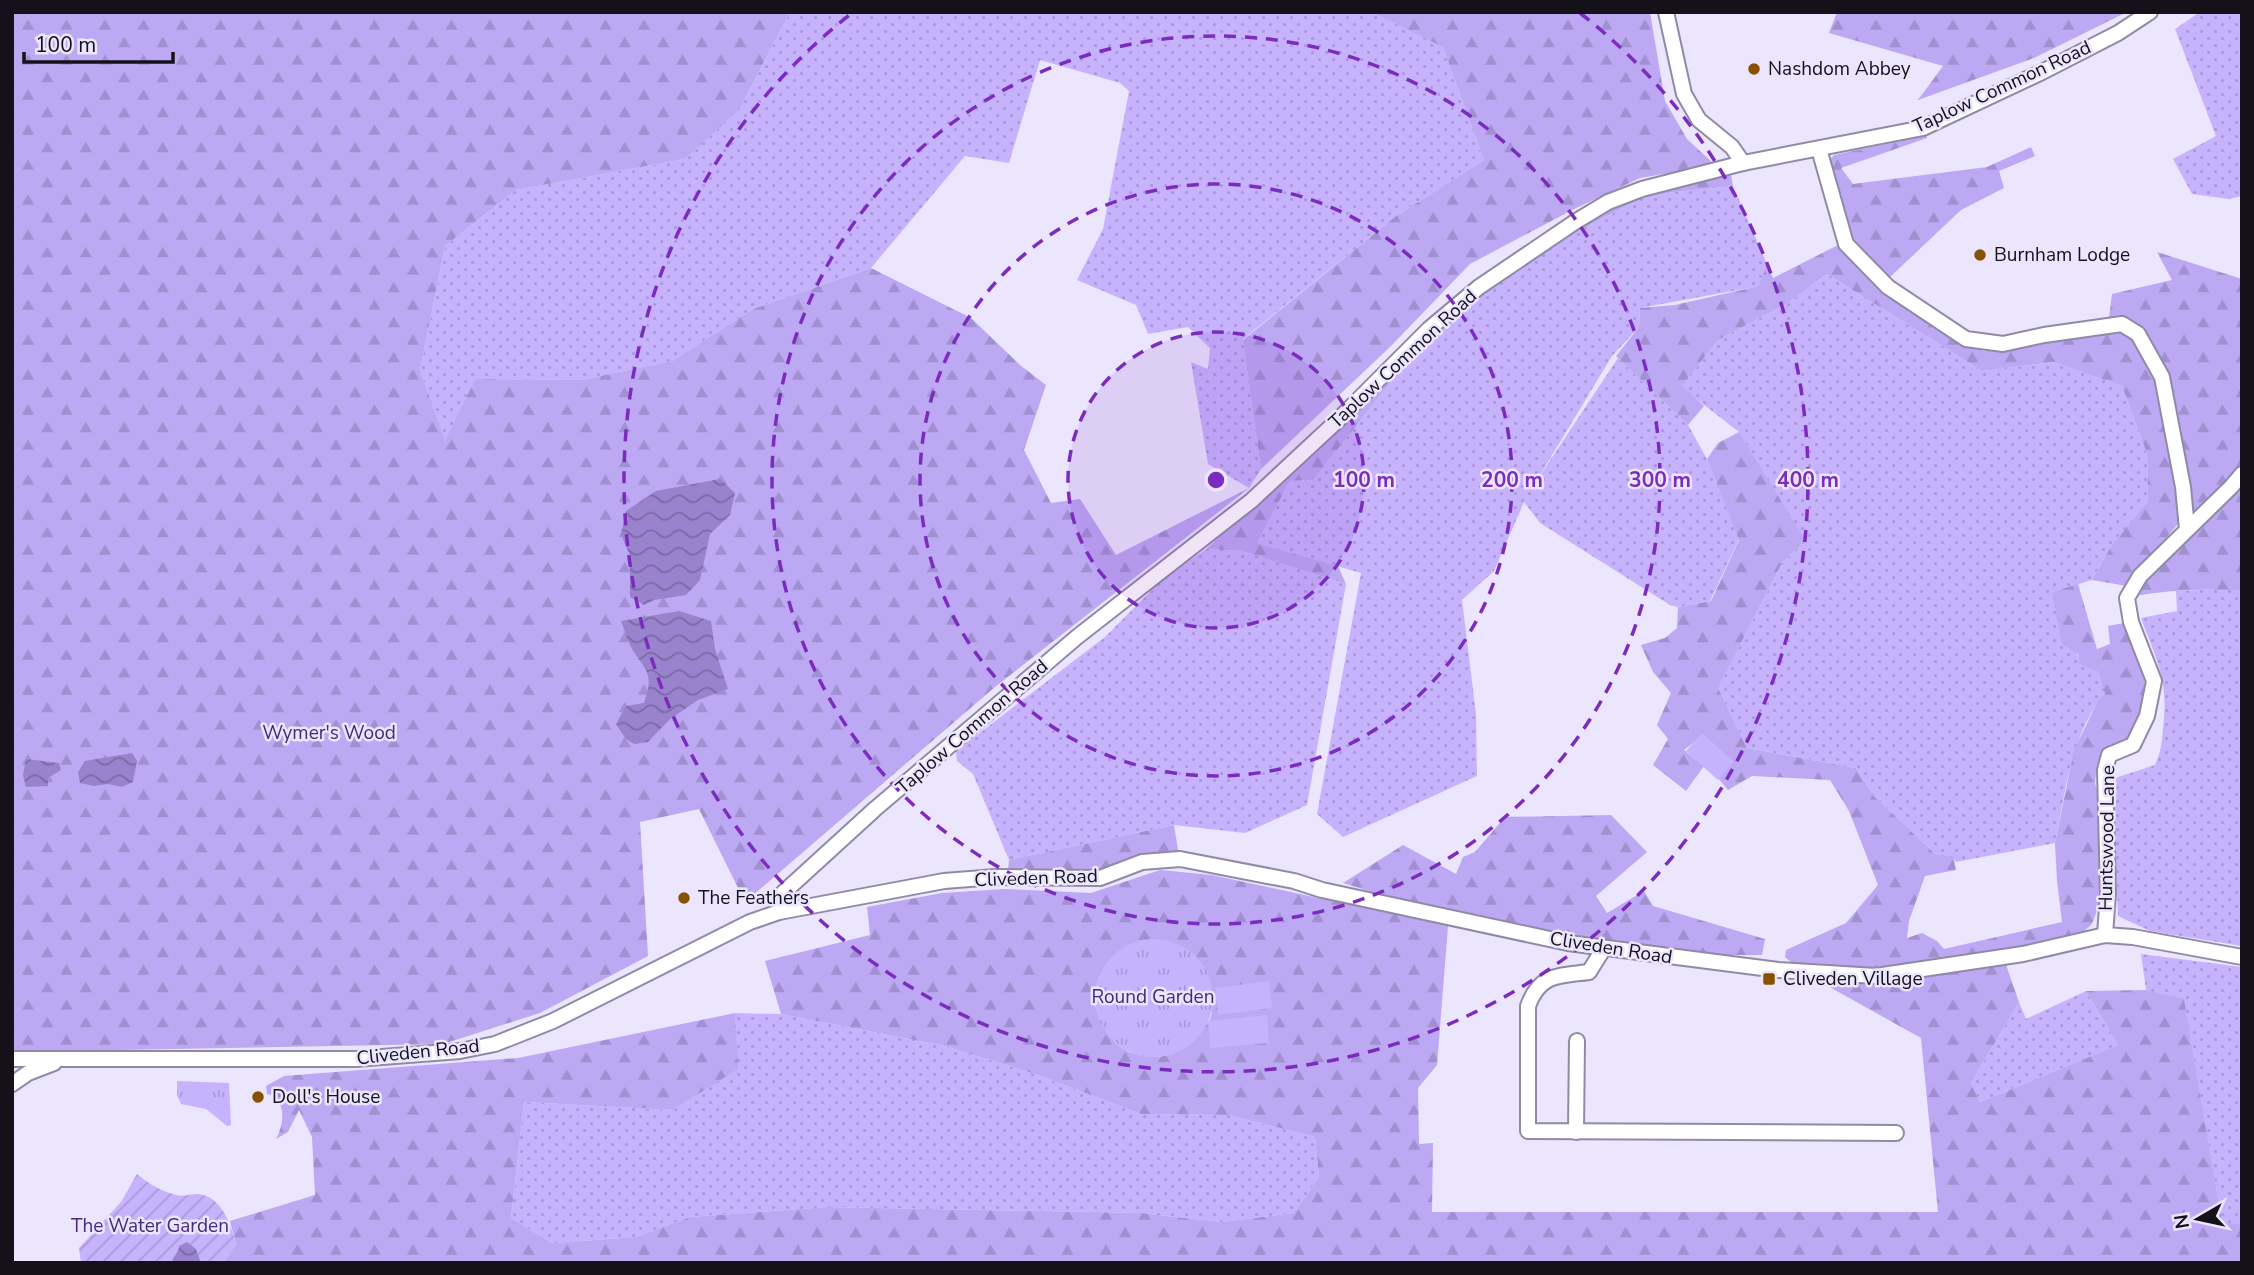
<svg xmlns="http://www.w3.org/2000/svg" width="2254" height="1275" viewBox="0 0 2254 1275" font-family="'Nunito Sans',sans-serif">
<style>
.grass{fill:url(#grass-dots)}
.forest{fill:url(#forest-firs);fill-rule:evenodd}
.park{fill:url(#park-tufts)}
.garden{fill:url(#garden-furrows)}
.pitch{fill:#c7b3fd}
.water{fill:url(#water-waves)}
.lines{fill:none;stroke-linecap:round;stroke-linejoin:round}
.minor-casing{stroke:#918aa6;stroke-width:18}
.minor{stroke:#fff;stroke-width:14}
.ring{fill:none;stroke:#7b2cbf;stroke-width:3.5;stroke-dasharray:12 9}
.poi-dot{fill:#875100;stroke:#ebe5fe;stroke-width:2.5}
.labels{text-anchor:middle;dominant-baseline:central;stroke-width:5;stroke-linejoin:round;paint-order:stroke}
.poi-label{font-size:19px;fill:#14111b;stroke:#ebe5fe;text-anchor:start}
.street-label{font-size:19px;fill:#14111b;stroke:#ebe5fe}
.park-label{font-size:19px;fill:#48277d;stroke:#ebe5fe}
.centre{fill:#7b2cbf;stroke:#ebe5fe;stroke-width:3.5}
.ring-label{font-size:21px;text-anchor:middle;font-weight:bold;fill:#7b2cbf;stroke:#ebe5fe;stroke-width:5;stroke-linejoin:round;paint-order:stroke}
</style>
<defs>
<pattern id="grass-dots" width="8" height="8" patternUnits="userSpaceOnUse" patternTransform="scale(1.75)"><rect width="8" height="8" fill="#c7b3fd"/><path d="M2 2h.1M6 6h.1" fill="none" stroke="#aa99d8" stroke-width="1.8" stroke-linecap="round"/></pattern>
<pattern id="forest-firs" width="22" height="20" patternUnits="userSpaceOnUse" patternTransform="scale(1.75)"><rect width="22" height="20" fill="#bca8f3"/><path d="M5 1l3.5 6h-7zM16 11l3.5 6h-7z" fill="#a190d0"/></pattern>
<pattern id="park-tufts" width="24" height="20" patternUnits="userSpaceOnUse" patternTransform="scale(1.75)"><rect width="24" height="20" fill="#c7b3fd"/><path d="M3 7l-1-3M5 7V3M7 7l1-3M15 17l-1-3M17 17v-4M19 17l1-3" fill="none" stroke="#aa99d8"/></pattern>
<pattern id="garden-furrows" width="10" height="10" patternUnits="userSpaceOnUse" patternTransform="scale(1.75)"><rect width="10" height="10" fill="#c7b3fd"/><path d="M-1 1l2-2M0 10L10 0M9 11l2-2" fill="none" stroke="#aa99d8"/></pattern>
<pattern id="water-waves" width="16" height="10" patternUnits="userSpaceOnUse" patternTransform="scale(1.75)"><rect width="16" height="10" fill="#9883cc"/><path d="M0 5q4-4 8 0t8 0" fill="none" stroke="#7b6aa5"/></pattern>
</defs>
<rect width="100%" height="100%" fill="#ebe5fe"/>
<g class="grass">
<path d="M790 12H1371L1443 46 1484 160 1396 216 1243 339 1261 469 1249 488 1208 464 1191 362 1208 369 1210 348 1188 327 1148 334 1136 305 1077 280 1103 229 1129 91 1120 83 1040 60 1009 163 965 156 871 268 753 309 672 361 581 380 475 379 445 442 420 370 445 246 516 190 685 159 739 110Z"/>
<path d="M2200 12H2242V196L2229 199 2192 194 2173 159 2216 136 2175 29Z"/>
<path d="M1733 186 1767 264 1760 286 1640 308 1639 327 1612 356 1537 480 1618 358 1688 425 1707 459 1739 539 1710 601 1678 607 1670 605 1540 523 1524 502 1494 571 1462 600 1476 714 1477 776 1343 837 1317 814 1361 573 1257 543 1290 481 1313 480 1407 362 1497 279 1566 237 1648 195Z"/>
<path d="M1827 274 1982 371 2055 362 2122 386 2147 454 2148 501 2113 543 2092 580 2052 592 2081 664 2100 672 2105 694C2071 732 2065 795 2055 843L1956 862 1951 856 1935 854 1874 796 1856 768 1747 748 1718 688 1782 563 1804 541 1739 432 1681 387 1718 340 1788 303Z"/>
<path d="M1206 549 1242 551 1346 584 1307 805 1245 833 1174 825 1009 860 973 774 957 761 956 751 1105 637 1161 581Z"/>
<path d="M2220 589 2242 591V946L2150 931 2118 916 2112 779 2155 765C2161 753 2162 741 2163 728 2169 681 2157 661 2141 618L2177 611 2176 591Z"/>
<path d="M2141 954 2242 967V1224L2222 1223 2184 1000 2146 990Z"/>
<path d="M2086 991 2118 1045 1980 1102 1971 1083 2019 1002 2026 1019Z"/>
<path d="M735 1013 781 1014 945 1046 1038 1075 1141 1114 1228 1115 1315 1137 1319 1177 1294 1213 1221 1222 1140 1213 828 1207 690 1217 636 1237 552 1243 511 1218 524 1102 673 1110 737 1069Z"/>
</g>
<g class="forest">
<path d="M12 12H790L739 110 685 159 516 190 445 246 420 370 445 441 475 379 581 380 672 361 753 309 871 268 971 318 1020 365 1046 385 1024 450 1051 503 1080 499 1116 555 1249 488 995 687 745 902 699 809 640 822 648 956 540 1013 443 1044 12 1052Z"/>
<path d="M1371 12H1650L1665 101 1687 139 1715 165 1640 178 1572 210 1470 264 1391 346 1261 469 1243 340 1396 216 1484 160 1443 47Z"/>
<path d="M1837 12H2127L2034 58 1918 100 1943 66 1829 33Z"/>
<path d="M1925 132 1927 138 1841 168 1853 184 1987 167 2031 147 2035 156 1999 171 2004 188 1961 210 1889 278 1853 244 1829 172 1828 162 1834 155 1902 141Z"/>
<path d="M1731 175 1733 186 1648 195 1566 237 1497 279 1407 362 1313 480 1290 481 1257 543 1338 566 1346 584 1242 551 1206 549 1357 412 1445 319 1492 281 1593 218 1643 194Z"/>
<path d="M1842 243 1840 250 1960 342 1984 351 2115 329 2134 337 2163 398 2181 520 2127 586 2092 580 2113 543 2148 501 2147 454 2122 386 2054 362 1982 371 1827 274 1788 303 1718 340 1682 386 1704 406 1688 425 1616 356 1639 327 1640 308 1675 305 1759 286 1767 264 1773 278Z"/>
<path d="M2157 252 2242 279V463L2218 493 2192 516 2176 409 2148 335 2139 326 2109 318 2112 294 2172 280Z"/>
<path d="M1739 432 1805 540 1782 563 1718 688 1747 748 1856 768 1874 796 1935 854 1953 856 1956 870 1925 876 1909 921 1907 938 1922 933 1937 941 1944 949 2062 922 2057 881 2055 843 2074 750 2098 701 2105 694 2099 672 2080 664 2078 654 2062 644 2052 592 2078 584 2097 649 2110 644 2108 626 2124 623 2144 670 2145 707 2126 740 2108 749 2097 765 2095 783 2100 802V893L2098 908 2092 924 2079 936 1879 970 1792 963 1785 957 1786 950 1846 923 1878 885 1849 811 1830 780 1752 776 1728 790 1718 778 1702 736 1684 750 1704 766 1686 791 1653 765 1668 739 1657 725 1671 693 1653 672 1641 645 1665 638 1677 628 1678 607 1711 601 1739 540 1707 459 1718 443Z"/>
<path d="M2242 485V591C2206 588 2169 590 2134 596L2137 588Z"/>
<path d="M1611 815 1647 852 1596 896 1607 913 1644 891 1653 906 1765 939 1762 955H1591L1560 950 1343 883 1403 845 1456 874 1463 857 1475 852 1505 817Z"/>
<path d="M1174 825 1179 856 1087 872 1008 870 1009 860Z"/>
<path d="M1160 870 1212 875 1448 926 1437 1065 1418 1088 1419 1144 1433 1143 1432 1212H1938L1921 1038 1817 980 1880 982 1949 973 2005 962 2019 1002 1971 1083 1980 1102 2118 1045 2086 991 2146 990 2184 999 2222 1222 2242 1224V1263H223L236 1244 230 1221 315 1195 312 1137 299 1110 288 1132 276 1139C284 1123 285 1111 276 1096L267 1094 266 1086 284 1076 518 1058 735 1013 738 1069 673 1110 524 1102 511 1218 552 1243 636 1237 690 1217 828 1207 1140 1213 1221 1222 1294 1213 1319 1177 1315 1137 1228 1115 1141 1114 1038 1075 945 1046 781 1014 765 961 870 935 867 907 942 893 1005 889 1091 893ZM1099 976 1212 1012 1210 1020 1173 1054 1158 1057 1143 1056 1129 1052 1116 1044 1095 1006V991Z"/>
</g>
<g class="park">
<circle cx="1154" cy="998" r="59"/>
<path d="M177 1081 229 1083 231 1125 227 1126 206 1109 181 1104 177 1095Z"/>
</g>
<path class="garden" d="M137 1174C149 1184 161 1191 176 1195 183 1197 190 1194 198 1194 222 1196 231 1225 236 1244L223 1263H81L79 1248 121 1202Z"/>
<g class="pitch">
<path d="M1702 733 1734 762 1718 780 1686 751Z"/>
<path d="M1269 981 1272 1008 1218 1015 1215 988Z"/>
<path d="M1267 1015 1269 1043 1210 1048 1208 1021Z"/>
</g>
<g class="water">
<path d="M720 479 735 493 730 515 710 534 700 580 686 595 654 600 644 605 630 597V556L621 534 626 511 656 491Z"/>
<path d="M679 611 711 621 715 649 728 689 698 700 669 720 648 742 634 744 626 739 616 724 626 706 644 703C653 676 649 674 634 652 628 643 625 631 621 621Z"/>
<path d="M132 753 137 761 133 782 122 787 108 784 94 786 80 783 78 772 85 761Z"/>
<path d="M26 759 59 763 61 770 48 778V786L26 787 23 775Z"/>
<path d="M187 1242 196 1249 201 1263H172C173 1255 179 1253 179 1246Z"/>
</g>
<g class="lines">
<defs>
<g id="minor">
<path d="M1666 12 1684 94 1699 120 1732 147 1743 163"/>
<path d="M1819 149 1846 244 1888 287 1966 339 2003 344 2044 335 2122 324 2138 334 2162 377 2183 487 2187 529"/>
<path d="M779 912 783 893 875 809 1077 637 1251 501 1337 421 1429 329 1479 287 1575 222 1608 202 1642 189 1743 163 1923 128 2042 72 2118 33 2150 12"/>
<path d="M2105 935 2108 893 2105 770 2109 755 2133 745 2147 716 2154 681 2131 622 2127 598 2140 576 2231 487 2242 474"/>
<path d="M1604 948 1589 972C1559 976 1540 973 1528 1006V1131L1896 1133"/>
<path d="M12 1059H356L460 1051 495 1044 553 1021 750 922 779 912 944 881 996 877 1100 878 1142 862 1180 859 1294 881 1322 890 1568 943 1778 970 1876 976 2023 954 2105 935 2133 937 2242 957"/>
<path d="M12 1084 28 1073 54 1063"/>
<path d="M1576 1132 1577 1041"/>
</g>
</defs>
<use href="#minor" class="minor-casing"/>
<use href="#minor" class="minor"/>
</g>
<circle cx="1216" cy="480" r="148" fill="#7b2cbf" fill-opacity=".12"/>
<g class="ring">
<circle cx="1216" cy="480" r="148"/>
<circle cx="1216" cy="480" r="296"/>
<circle cx="1216" cy="480" r="444"/>
<path d="M1580 13A592 592 0 1 1 852 13"/>
</g>
<g class="poi-dot">
<circle cx="1754" cy="69" r="7"/>
<circle cx="1980" cy="255" r="7"/>
<circle cx="684" cy="898" r="7"/>
<rect x="1762" y="972" width="14" height="14" rx="3.5"/>
<circle cx="258" cy="1097" r="7"/>
</g>
<g class="labels">
<g class="poi-label">
<text x="1768" y="69">Nashdom Abbey</text>
<text x="1994" y="255">Burnham Lodge</text>
<text x="698" y="898">The Feathers</text>
<text x="1783" y="979">Cliveden Village</text>
<text x="272" y="1097">Doll's House</text>
</g>
<g class="street-label">
<text transform="translate(2002 87) rotate(-25)">Taplow Common Road</text>
<text transform="translate(1403 359) rotate(-43)">Taplow Common Road</text>
<text transform="translate(972 727) rotate(-41)">Taplow Common Road</text>
<text transform="translate(2107 838) rotate(-89)">Huntswood Lane</text>
<text transform="translate(1036 878) rotate(-2)">Cliveden Road</text>
<text transform="translate(1611 948) rotate(9)">Cliveden Road</text>
<text transform="translate(418 1052) rotate(-6)">Cliveden Road</text>
</g>
<g class="park-label">
<text x="329" y="733">Wymer's Wood</text>
<text x="1153" y="997">Round Garden</text>
<text x="150" y="1226">The Water Garden</text>
</g>
</g>
<circle cx="1216" cy="480" r="10" class="centre"/>
<g class="ring-label">
<text x="1364" y="487">100 m</text>
<text x="1512" y="487">200 m</text>
<text x="1660" y="487">300 m</text>
<text x="1808" y="487">400 m</text>
</g>
<rect width="2254" height="1275" fill="none" stroke="#14111b" stroke-width="28"/>
<g transform="translate(2198 1219) rotate(261)" stroke="#ebe5fe" stroke-width="5" paint-order="stroke">
<path d="M0-5L12 26L0 18L-12 26Z" fill="#14111b"/>
<text y="-10" font-size="19" font-weight="bold" text-anchor="middle" fill="#14111b">N</text>
</g>
<path d="M24 52v10h149v-10" fill="none" stroke="#14111b" stroke-width="3.5"/>
<text x="35" y="52" font-size="21" fill="#14111b" stroke="#ebe5fe" stroke-width="5" paint-order="stroke">100 m</text>
</svg>
